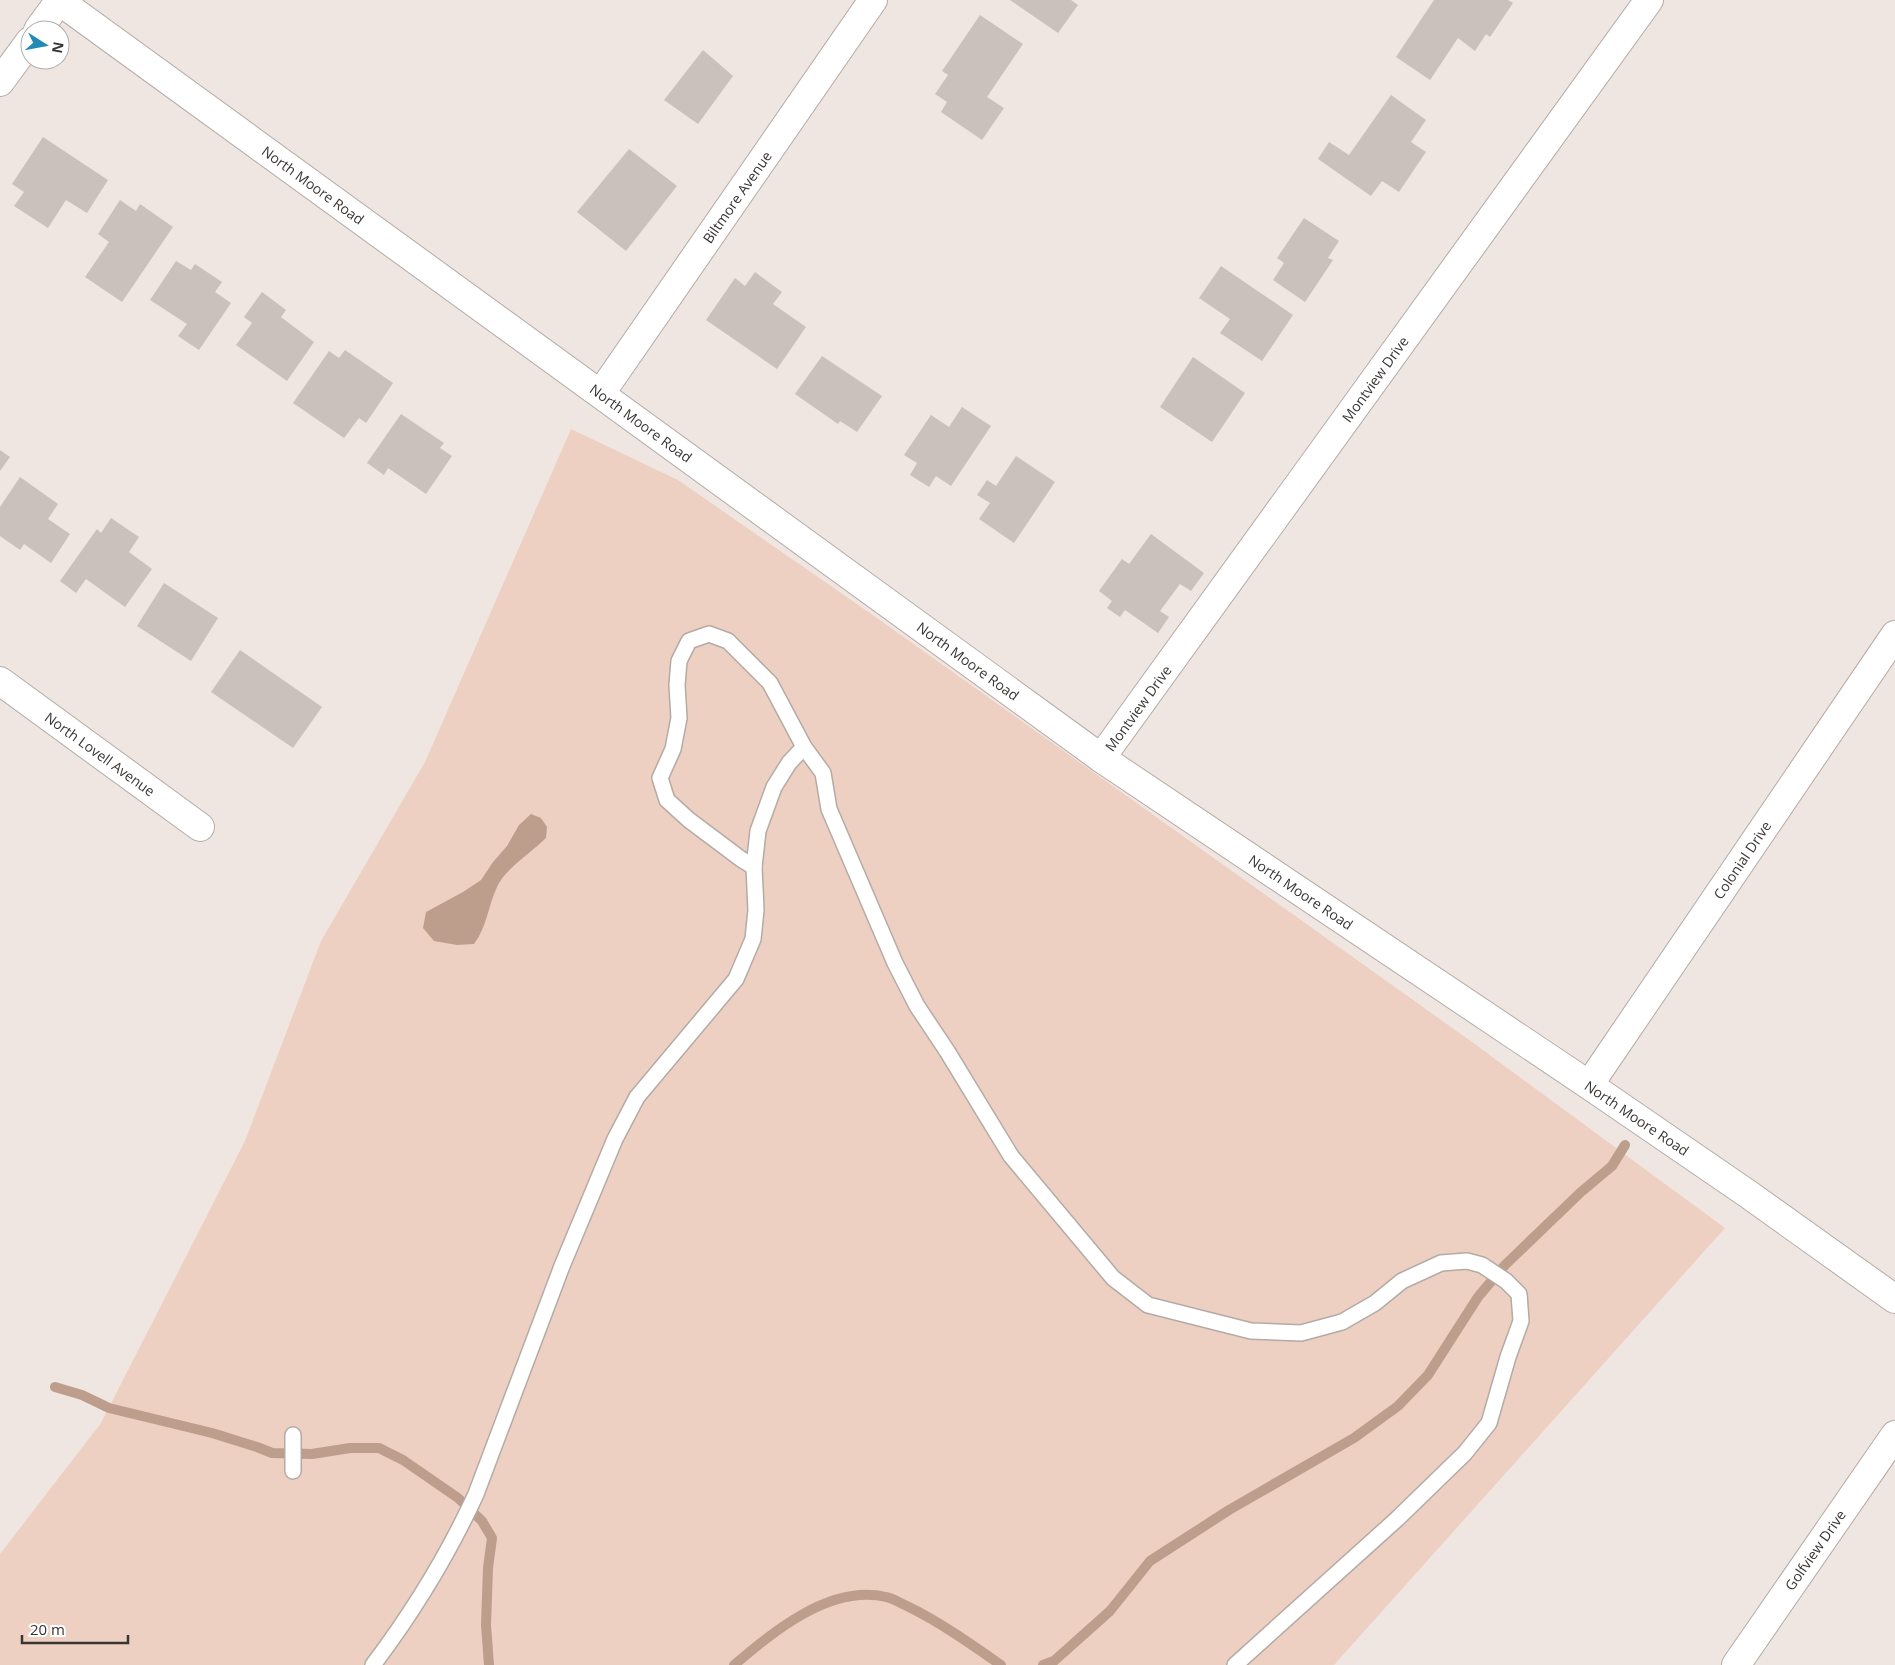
<svg xmlns="http://www.w3.org/2000/svg" width="1895" height="1665" viewBox="0 0 1895 1665" font-family="'Open Sans',sans-serif">
<style>
.green{fill:#edd0c1}
.water{fill:#bd9d8c}
.lines{fill:none;stroke-linecap:round;stroke-linejoin:round}
.stream{stroke:#bd9d8c;stroke-width:10}
.building{fill:#cac1bc}
.service-casing{stroke:#b4aba6;stroke-width:18}
.minor-casing{stroke:#b4aba6;stroke-width:30}
.secondary-casing{stroke:#b4aba6;stroke-width:30}
.service{stroke:#fff;stroke-width:15}
.minor{stroke:#fff;stroke-width:28}
.secondary{stroke:#fff;stroke-width:28}
.labels{text-anchor:middle;dominant-baseline:central;stroke-width:4;stroke-linejoin:round;paint-order:stroke}
.street-label{font-size:14px;fill:#383533;stroke:#fff}
</style>
<rect width="100%" height="100%" fill="#f0e6e1"/>
<path class="green" d="M571 429 678 480 877 618 1472 1042 1725 1228 1334 1665H0V1554L101 1423 245 1141 321 941 425 762Z"/>
<path class="water" d="M531 814 541 818 547 827 546 838C532 852 505 869 497 887 488 906 487 927 474 944L457 945 434 941 423 928 426 912 463 892 481 880 493 862 507 846 519 825Z"/>
<g class="lines">
<g class="stream">
<path d="M55 1387 82 1395 109 1408 212 1433 257 1447 272 1453 312 1454 350 1448H379L403 1460 458 1498 482 1521 492 1538 488 1568 486 1625 489 1665"/>
<path d="M734 1665C773 1632 830 1584 886 1597 893 1598 900 1603 907 1606 940 1622 971 1644 1001 1665"/>
<path d="M1043 1665 1054 1661 1110 1611 1150 1561 1229 1510 1354 1438 1398 1406 1428 1375 1478 1297 1505 1265 1581 1192 1612 1166 1625 1145"/>
</g>
</g>
<g class="building">
<path d="M1010 0H1071L1078 5 1058 33Z"/>
<path d="M1434 0H1508L1513 3 1490 37 1486 34 1475 51 1458 38 1430 80 1396 57Z"/>
<path d="M980 15 1023 44 987 97 1004 108 982 140 941 112 947 102 935 94 948 75 942 71Z"/>
<path d="M703 50 733 76 698 124 664 100Z"/>
<path d="M1391 95 1426 120 1411 142 1426 152 1399 192 1382 181 1371 196 1318 159 1329 142 1349 155Z"/>
<path d="M43 137 108 180 87 213 66 200 48 228 14 206 24 192 12 184Z"/>
<path d="M629 149 677 186 626 251 577 212Z"/>
<path d="M120 200 136 211 140 204 173 227 122 302 85 277 109 242 98 234Z"/>
<path d="M1304 218 1339 241 1328 258 1333 260 1305 302 1273 280 1284 263 1277 258Z"/>
<path d="M176 261 191 270 195 264 222 282 215 292 231 303 199 350 178 336 187 324 150 300Z"/>
<path d="M1221 266 1293 315 1262 361 1220 333 1230 319 1199 298Z"/>
<path d="M755 272 782 292 773 304 806 327 777 369 706 320 735 278 745 286Z"/>
<path d="M262 292 286 310 281 317 314 342 287 381 236 345 252 323 244 317Z"/>
<path d="M345 350 393 383 366 423 359 418 344 438 293 403 329 351 339 358Z"/>
<path d="M822 356 882 396 857 432 840 421 838 424 795 394Z"/>
<path d="M1193 357 1245 393 1212 442 1160 407Z"/>
<path d="M962 407 991 426 951 486 936 476 929 487 910 475 917 463 904 455 931 415 949 427Z"/>
<path d="M401 414 444 443 440 448 452 456 426 494 388 468 384 475 367 463Z"/>
<path d="M0 450 10 457 0 471Z"/>
<path d="M1016 456 1055 482 1014 543 979 519 990 503 977 495 987 480 996 486Z"/>
<path d="M20 477 58 504 48 519 70 534 51 563 24 544 20 550 0 536V507Z"/>
<path d="M111 518 139 537 129 552 152 569 125 607 86 579 76 593 60 581 97 529 101 533Z"/>
<path d="M1151 534 1204 573 1191 591 1180 584 1160 611 1169 617 1158 633 1125 610 1120 617 1107 608 1112 601 1099 591 1122 559 1129 564Z"/>
<path d="M164 583 218 618 191 661 137 626Z"/>
<path d="M240 650 322 707 293 748 211 692Z"/>
</g>
<g class="lines">
<defs>
<g id="service">
<path d="M754 867 741 859 689 820 667 800 660 778 673 749 679 718 677 685 679 661 689 641 709 634 728 641 770 683 804 747 823 773 829 809 895 963 917 1006 947 1051 1011 1156 1113 1278 1148 1305 1251 1331 1301 1333 1342 1322 1375 1303 1402 1281 1441 1263 1467 1261 1482 1265 1506 1281 1519 1294 1521 1321 1508 1357 1489 1423 1465 1453 1397 1519 1235 1665"/>
<path d="M293 1435V1471"/>
<path d="M373 1665C413 1612 448 1555 476 1494L562 1266 615 1139 637 1097 736 979 753 939 756 910 754 867 758 831 774 787 789 763 804 747"/>
</g>
<g id="minor">
<path d="M38 30 60 0"/>
<path d="M0 82 30 41"/>
<path d="M601 393 873 0"/>
<path d="M0 681 200 827"/>
<path d="M1101 758 1649 0"/>
<path d="M1589 1085 1895 635"/>
<path d="M1736 1665 1895 1435"/>
</g>
<path id="secondary" d="M58 0 1101 758 1589 1085 1748 1194 1895 1299"/>
</defs>
<use href="#service" class="service-casing"/>
<use href="#minor" class="minor-casing"/>
<use href="#secondary" class="secondary-casing"/>
<use href="#service" class="service"/>
<use href="#minor" class="minor"/>
<use href="#secondary" class="secondary"/>
</g>
<g class="labels">
<g class="street-label">
<text transform="translate(313 185) rotate(36)">North Moore Road</text>
<text transform="translate(737 197) rotate(-55)">Biltmore Avenue</text>
<text transform="translate(1375 379) rotate(-54)">Montview Drive</text>
<text transform="translate(641 423) rotate(36)">North Moore Road</text>
<text transform="translate(968 661) rotate(36)">North Moore Road</text>
<text transform="translate(1138 708) rotate(-54)">Montview Drive</text>
<text transform="translate(100 754) rotate(36)">North Lovell Avenue</text>
<text transform="translate(1742 860) rotate(-56)">Colonial Drive</text>
<text transform="translate(1301 892) rotate(34)">North Moore Road</text>
<text transform="translate(1637 1118) rotate(34)">North Moore Road</text>
<text transform="translate(1815 1550) rotate(-55)">Golfview Drive</text>
</g>
</g>
<g transform="translate(45 45) rotate(101)"><circle r="24" fill="#ffffff" stroke="#afaead"/>
<path d="M0-4L9 19L0 12L-9 19Z" fill="#228bb3"/>
<text y="-8" font-size="14" font-weight="bold" text-anchor="middle" fill="#383533">N</text>
</g>
<path d="M22 1635v8h106v-8" fill="none" stroke="#383533" stroke-width="2.5"/>
<text x="30" y="1635" font-size="15" fill="#383533" stroke="#ffffff" stroke-width="4" paint-order="stroke">20 m</text>
</svg>
